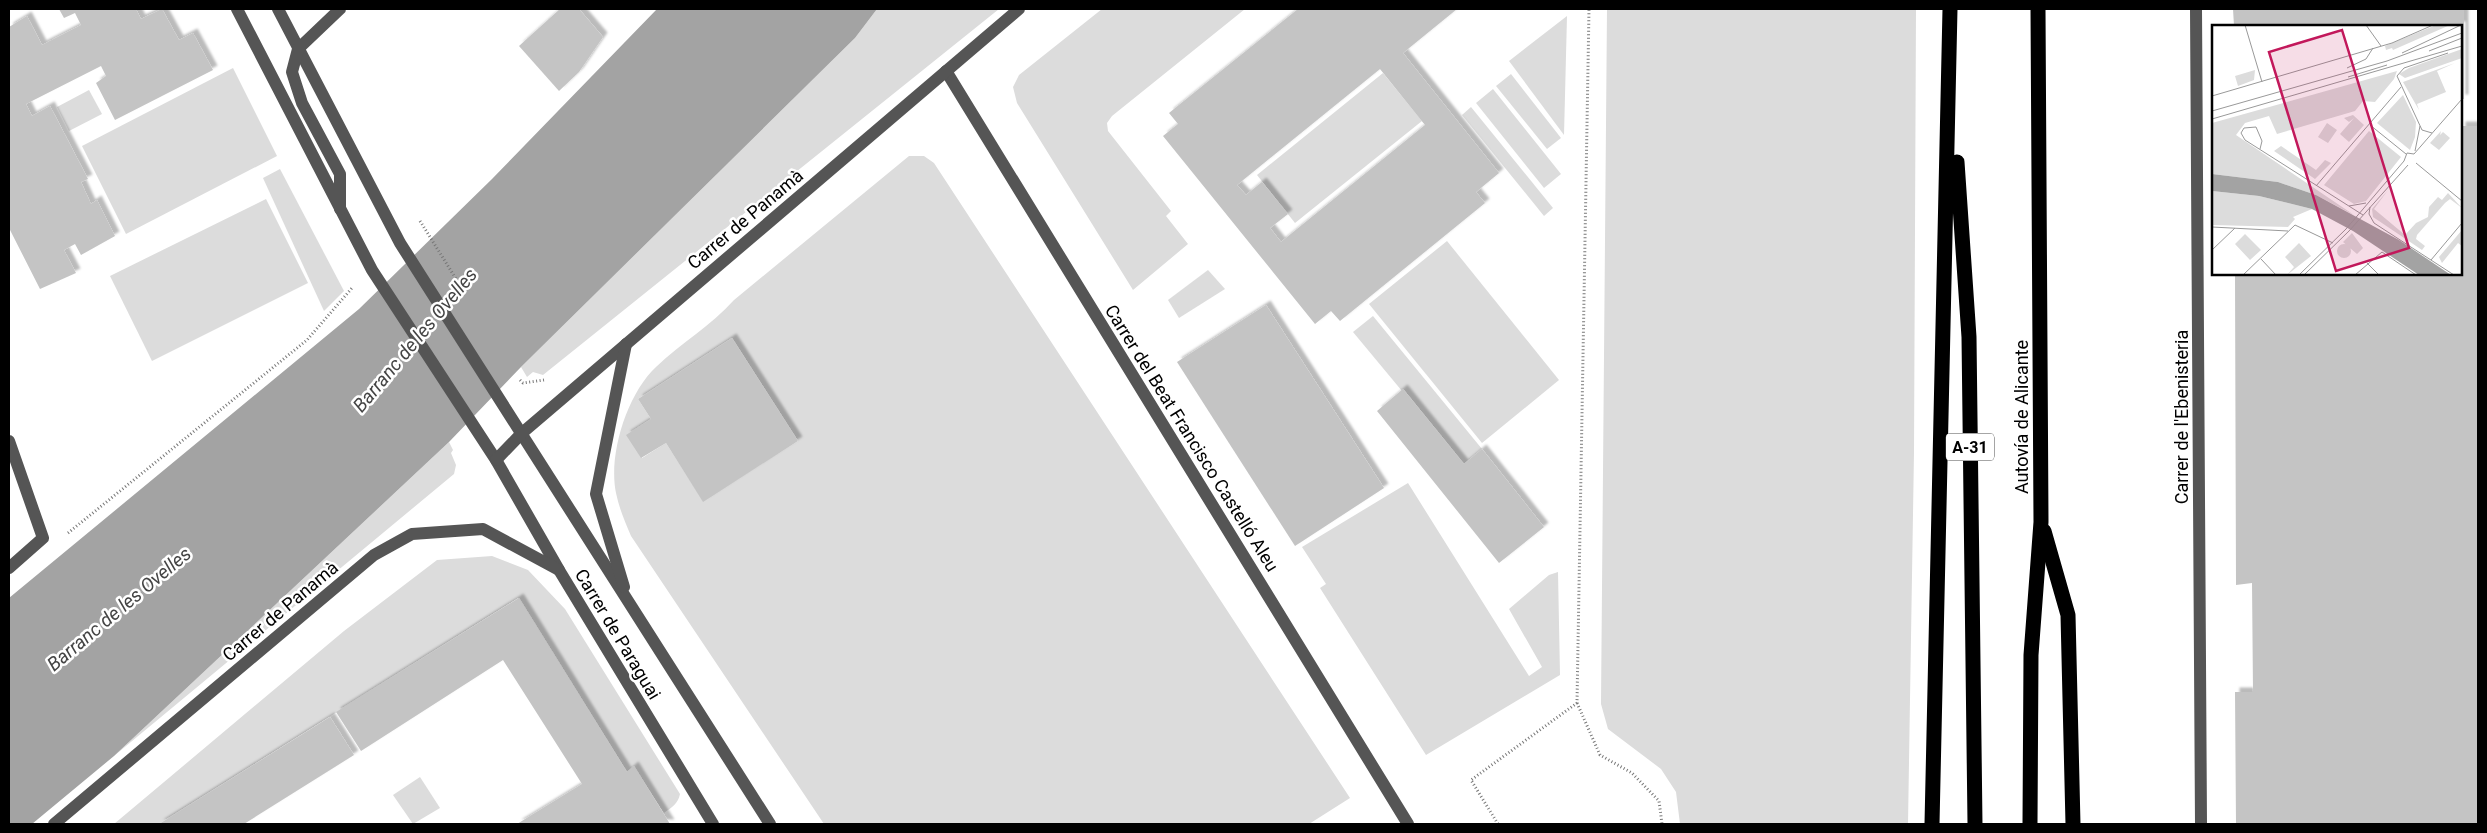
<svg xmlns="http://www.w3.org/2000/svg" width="2487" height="833" viewBox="0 0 2487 833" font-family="Roboto,sans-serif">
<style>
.green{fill:#dcdcdc;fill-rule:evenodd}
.water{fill:#a3a3a3}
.building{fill:#c4c4c4;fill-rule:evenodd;filter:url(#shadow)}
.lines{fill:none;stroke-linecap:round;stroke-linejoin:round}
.path{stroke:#777;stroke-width:3;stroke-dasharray:1 2.5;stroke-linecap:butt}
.minor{stroke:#555;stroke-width:12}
.highway{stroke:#000;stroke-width:15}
.labels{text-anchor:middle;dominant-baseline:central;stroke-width:5;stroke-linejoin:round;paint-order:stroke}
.shield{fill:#fff;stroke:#4c4c4c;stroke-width:1}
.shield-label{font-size:16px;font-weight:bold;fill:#000}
.street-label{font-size:18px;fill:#000;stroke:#fff}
.water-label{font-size:19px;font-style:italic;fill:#444;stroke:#fff}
.inset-road{fill:none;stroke:#999;stroke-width:1}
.view{fill:#c2185b;fill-opacity:0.15;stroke:#c2185b;stroke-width:2.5}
.inset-edge{fill:none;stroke:#000;stroke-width:2.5}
</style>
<defs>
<filter id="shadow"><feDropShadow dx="4.5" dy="-4.5" stdDeviation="1" flood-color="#0004"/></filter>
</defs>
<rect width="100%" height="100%" fill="#fff"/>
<g class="green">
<path d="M877 9H999L543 375 533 372 527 377 521 367 855 38Z"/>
<path d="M1102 9H1245L1112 116 1107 123 1108 131 1171 211 1166 216 1188 244 1133 290 1017 103 1013 87 1019 75Z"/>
<path d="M1607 9H1916L1914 452 1908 824H1680L1676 792 1661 769 1608 729 1601 704Z"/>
<path d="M1567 16 1564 135 1509 61Z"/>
<path d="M233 68 277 156 126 234 82 146Z"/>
<path d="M1383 73 1422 121 1295 223 1257 175Z"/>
<path d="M1511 74 1561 138 1547 149 1496 86Z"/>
<path d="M1493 89 1561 174 1544 188 1476 103Z"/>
<path d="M89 90 102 114 69 131 57 107Z"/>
<path d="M1471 107 1553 208 1544 216 1462 115Z"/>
<path d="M909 156H924L934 163 1350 798 1309 824H824L631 536C625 522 619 508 616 493 608 455 627 394 656 367 681 343 711 326 734 300ZM732 338 798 441 703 501 666 443 642 458 627 435 651 419 638 399Z"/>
<path d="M280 169 344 291 324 311 263 178Z"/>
<path d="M266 199 308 283 152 361 110 276Z"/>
<path d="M1447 241 1559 380 1482 443 1369 304Z"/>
<path d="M1208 270 1225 289 1179 318 1168 300Z"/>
<path d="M1373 316 1482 449 1464 464 1404 390 1402 391 1353 332Z"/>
<path d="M449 442 453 450 451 453 456 465 454 474 114 756Z"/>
<path d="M1408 483 1529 676 1542 667 1509 609 1549 575 1558 572 1560 675 1426 755 1320 588 1326 584 1302 547Z"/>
<path d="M492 556 528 570 565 609 680 794C678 804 672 807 664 813L634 767 627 772 518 598 159 824H114L344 631 437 560Z"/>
<path d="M420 777 440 808 413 824 393 795Z"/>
</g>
<path class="water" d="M657 9H877L855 38 521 367 449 442 114 756 32 824H9V598L359 309 492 179Z"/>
<g class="building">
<path d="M59 9H136L141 19 162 9 179 40 193 33 213 70 115 120 96 83 106 76 101 66 26 104 32 116 50 106 88 179 81 182 91 204 97 200 115 236 81 255 75 244 64 250 76 273 40 289 9 228V27L27 16 42 45 81 25 75 13 64 18Z"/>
<path d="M560 9H579L603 37 579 72 559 91 519 46Z"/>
<path d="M1298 9H1457L1403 53 1499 173 1476 192 1485 203 1340 321 1331 311 1315 324 1163 136 1178 124 1169 113ZM1380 69 1425 125 1281 242 1270 228 1288 214 1262 182 1246 195 1237 185Z"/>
<path d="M2233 9H2464V99H2461V26H2234Z"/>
<path d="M2461 126H2478V824H2236L2235 692H2253L2252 583 2236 585 2235 274H2461Z"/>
<path d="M1266 305 1384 488 1295 546 1177 362Z"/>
<path d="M732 338 798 441 703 502 666 443 641 458 626 435 651 419 638 399Z"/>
<path d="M1403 389 1464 464 1482 449 1544 527 1499 563 1377 411Z"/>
<path d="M519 598 627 772 634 766 670 824H517L582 784 503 660 361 751 336 712Z"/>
<path d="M330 717 354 755 244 824H159Z"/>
</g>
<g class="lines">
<g class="path">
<path d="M420 221 458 282"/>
<path d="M520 380 523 383 544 380"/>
<path d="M68 533 307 340 352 288"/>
<path d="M1577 703 1600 755 1632 773 1659 801 1662 824"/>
<path d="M1498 824 1471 780 1577 703 1589 9"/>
</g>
<g class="minor">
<path d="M237 9 372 270 496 460 559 570 713 824"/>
<path d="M278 9 400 243 770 824"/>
<path d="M340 9 298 49 292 72 302 103 340 174V209"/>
<path d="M2196 9 2201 824"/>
<path d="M946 71 1408 824"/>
<path d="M9 441 43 538 9 568"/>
<path d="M496 460 522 433 1019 9"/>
<path d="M624 587 596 494 626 344"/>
<path d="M54 824 374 555 412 534 483 529 559 570"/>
</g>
<g class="highway">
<path d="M1957 162 1969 337 1975 824"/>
<path d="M2044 531 2068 615 2073 824"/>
<path d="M1932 824 1950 9"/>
<path d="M2030 824 2031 655 2041 522 2038 9"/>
</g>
</g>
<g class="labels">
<rect class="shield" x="1946" y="433.5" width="48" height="27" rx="4"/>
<g class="shield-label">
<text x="1970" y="447">A-31</text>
</g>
<g class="street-label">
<text transform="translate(745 219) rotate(-40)">Carrer de Panamà</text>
<text transform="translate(2021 417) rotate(-90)">Autovía de Alicante</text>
<text transform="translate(2181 417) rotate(-90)">Carrer de l'Ebenisteria</text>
<text transform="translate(1192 438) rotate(58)">Carrer del Beat Francisco Castelló Aleu</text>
<text transform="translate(280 611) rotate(-40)">Carrer de Panamà</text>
<text transform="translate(618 634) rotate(59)">Carrer de Paraguai</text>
</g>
<g class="water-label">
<text transform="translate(415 340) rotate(-50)">Barranc de les Ovelles</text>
<text transform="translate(119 609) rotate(-40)">Barranc de les Ovelles</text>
</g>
</g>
<g transform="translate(2212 25)">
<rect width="250" height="250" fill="#fff"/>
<path d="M224 0H238L181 25 180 23 174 25 173 21ZM250 24V33L193 53 187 49 197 43ZM243 38 225 46 234 67 205 79 207 85 191 57ZM43 45 42 55 26 61 23 51ZM185 46 182 54 163 77 151 76 143 86 65 109 57 91 33 98 24 110 142 190 104 170 66 157 0 149V98ZM191 70 204 97 203 112 198 125 165 98ZM141 90 152 100 137 117 128 109 142 93 137 97 132 93ZM115 98 125 105 116 118 106 112ZM157 106 189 132 154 176 142 179 112 160ZM229 106 228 110 231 107 238 113 227 125 218 118ZM69 121 104 145 113 135 119 138 103 154 62 126ZM176 165 162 184 193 210 204 198 216 192 217 182 226 172 230 175 236 168 250 183 238 174 233 178 205 210 204 214 213 221 210 225 161 192 160 184ZM0 166 47 171 100 184 81 192 83 194 76 202 0 200ZM250 205V221L246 218 230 238 227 232ZM140 208 151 223 145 229 131 217ZM33 209 49 225 38 235 23 219ZM87 218 99 231 75 250 82 242 73 232ZM125 226a7 7 0 1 1 14 0a7 7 0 1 1-14 0Z" fill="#dcdcdc"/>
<path d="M0 149 66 157 104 170 187 215 239 250H207L141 206 100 184 47 171 0 166Z" fill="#a3a3a3"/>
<path class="inset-road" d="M33 0 50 57M154 0 169 21M217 26 250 13M190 28 249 0M135 43 154 34 161 23M136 52 175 40M0 71 180 18 221 0M0 86 175 36 250 8M0 94 250 21M158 100 194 129M220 108 210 105 185 51 192 43 236 28M48 124 50 116 44 102 32 103 29 108 33 115 151 190M203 126 208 101M202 129 250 74M204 138 250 176M104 161 189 62M137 181 154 178M158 182 157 189 162 198 242 250M0 202 76 206M0 225 23 203M49 234 64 250M219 235 250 198M155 238 167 250M31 250 83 200 121 218M87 250 134 204 192 136 195 128 202 129M92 250 137 206 196 140M143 250 170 227 204 250"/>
<path class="view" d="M130 5 197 223 124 246 57 27Z"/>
<rect width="250" height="250" class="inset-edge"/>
</g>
<rect width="2487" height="833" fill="none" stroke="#000000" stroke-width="20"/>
</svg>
